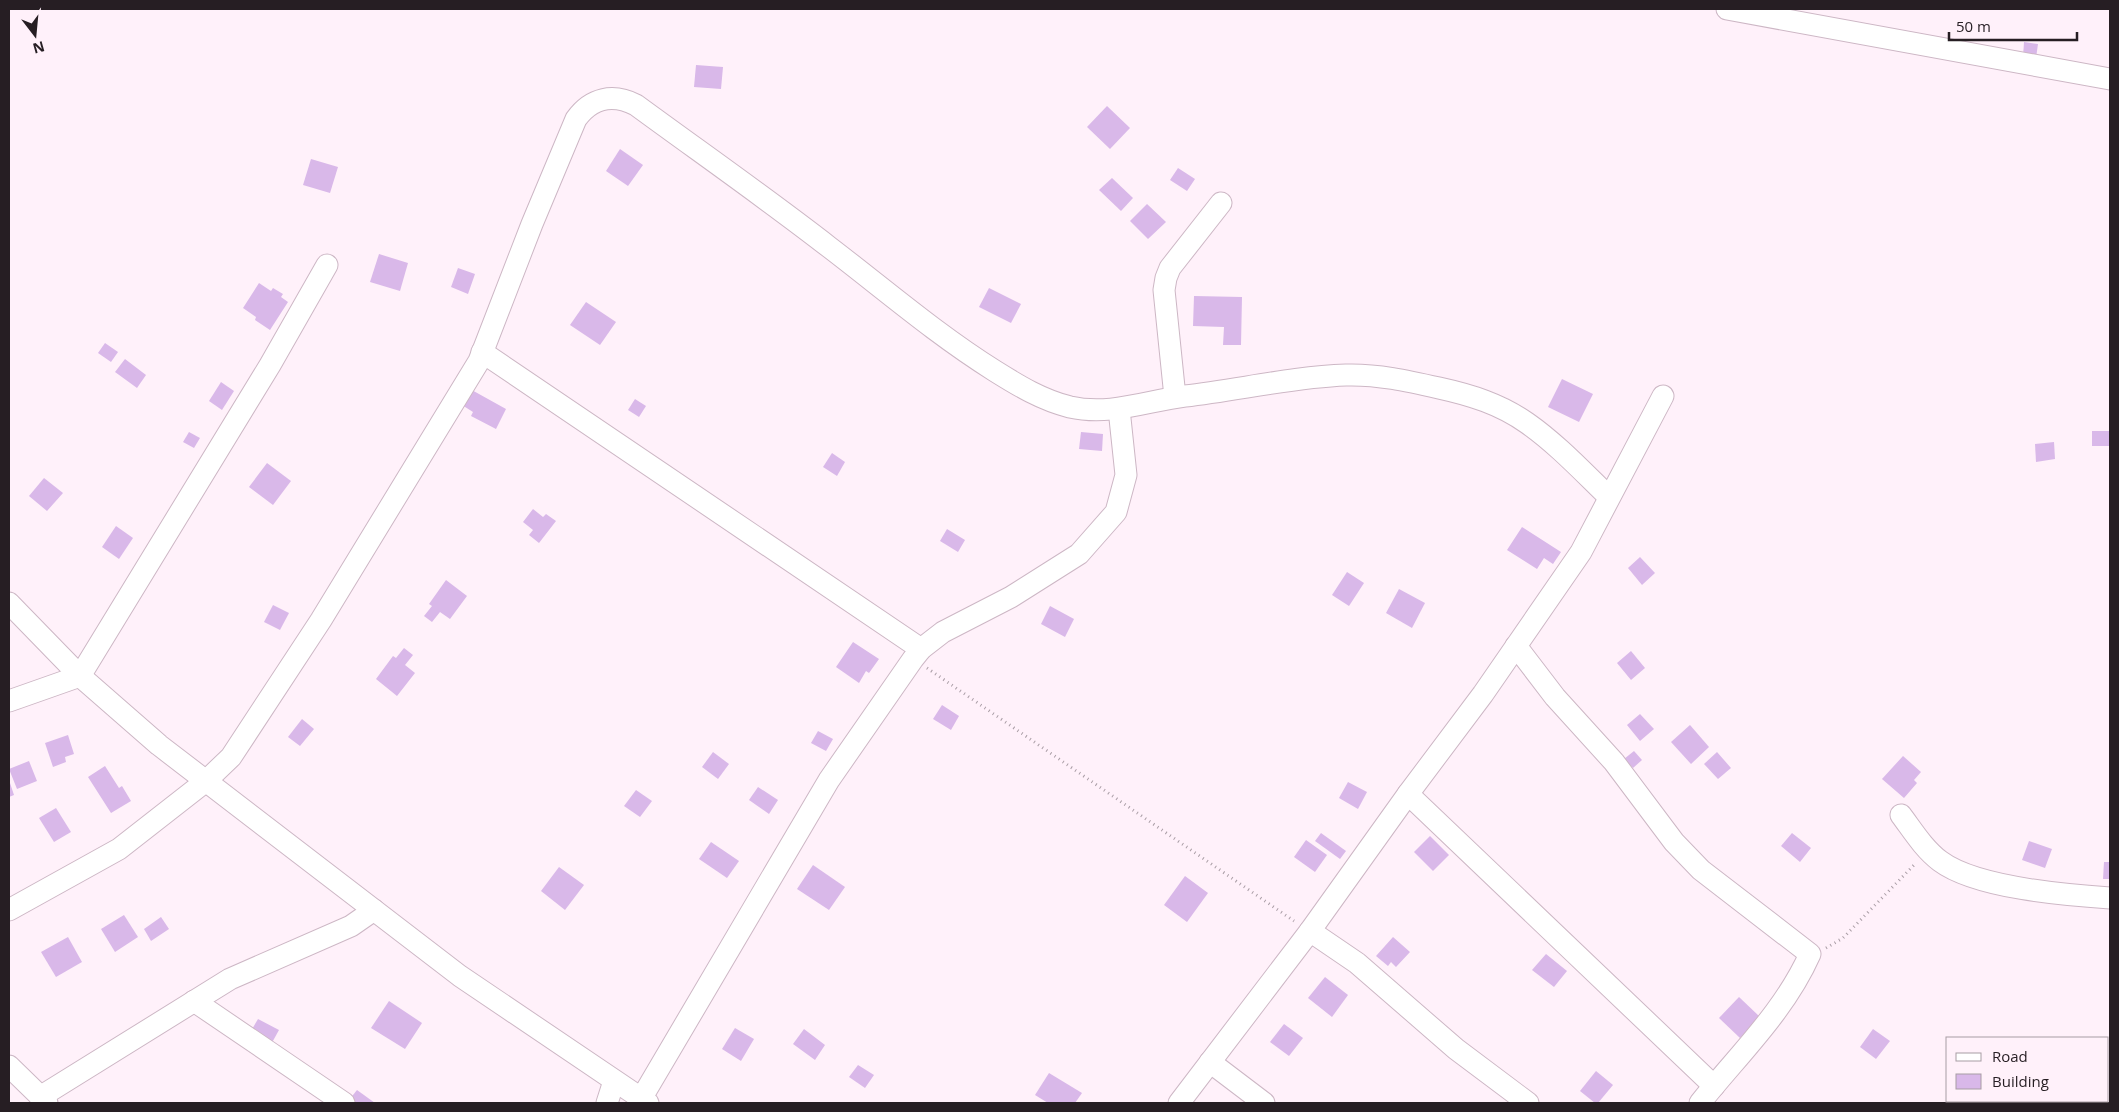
<svg xmlns="http://www.w3.org/2000/svg" width="2119" height="1112" viewBox="0 0 2119 1112" font-family="'Open Sans',sans-serif">
<style>
.building{fill:#d9b8e9}
.lines{fill:none;stroke-linecap:round;stroke-linejoin:round}
.minor-casing{stroke:#cdb7c5;stroke-width:23}
.path{stroke:#aa9ea6;stroke-width:3;stroke-dasharray:1 4;stroke-linecap:butt}
.minor{stroke:#fff;stroke-width:21}
</style>
<rect width="100%" height="100%" fill="#fff1fa"/>
<g class="building">
<path d="M2024 42 2038 44 2036 58 2023 57Z"/>
<path d="M696 65 723 67 721 89 694 87Z"/>
<path d="M1107 106 1130 128 1110 149 1087 127Z"/>
<path d="M620 149 643 165 628 186 606 171Z"/>
<path d="M311 159 338 167 330 193 303 185Z"/>
<path d="M1178 168 1195 179 1187 191 1170 180Z"/>
<path d="M1112 178 1133 198 1121 211 1099 190Z"/>
<path d="M1147 204 1166 222 1148 239 1130 221Z"/>
<path d="M379 254 408 263 400 291 370 282Z"/>
<path d="M458 268 475 274 468 294 451 287Z"/>
<path d="M259 283 271 291 273 288 283 294 281 297 288 302 270 330 255 320 256 317 243 308Z"/>
<path d="M989 288 1021 304 1011 323 979 307Z"/>
<path d="M1194 296 1242 297 1241 345H1223L1224 327 1193 326Z"/>
<path d="M586 302 616 322 600 345 570 325Z"/>
<path d="M105 343 118 352 111 362 98 353Z"/>
<path d="M125 359 146 375 137 388 115 372Z"/>
<path d="M1562 379 1593 394 1579 422 1548 407Z"/>
<path d="M221 382 234 391 222 410 209 401Z"/>
<path d="M470 389 506 409 496 429 471 416 473 412 462 405Z"/>
<path d="M635 399 646 406 639 417 628 410Z"/>
<rect x="2092" y="431" width="18" height="15"/>
<path d="M189 432 200 438 194 448 183 442Z"/>
<path d="M1081 432 1103 434 1102 451 1079 449Z"/>
<path d="M2054 442 2055 459 2036 462 2035 444Z"/>
<path d="M832 453 845 462 837 476 823 467Z"/>
<path d="M267 463 291 481 273 505 249 487Z"/>
<path d="M44 478 63 493 47 511 29 496Z"/>
<path d="M533 509 543 517 546 514 556 521 539 543 529 535 533 530 523 522Z"/>
<path d="M116 526 133 538 119 559 102 547Z"/>
<path d="M1522 527 1561 552 1553 564 1544 558 1537 569 1507 550Z"/>
<path d="M947 529 965 540 958 552 940 541Z"/>
<path d="M1640 557 1655 573 1642 585 1628 568Z"/>
<path d="M1347 572 1364 583 1349 606 1332 595Z"/>
<path d="M446 580 467 596 450 619 440 612 432 622 424 616 432 606 429 604Z"/>
<path d="M1399 589 1425 603 1412 628 1386 613Z"/>
<path d="M273 605 289 613 280 630 264 622Z"/>
<path d="M1050 606 1074 619 1065 637 1041 624Z"/>
<path d="M853 642 879 659 869 673 866 671 859 683 836 667Z"/>
<path d="M404 648 413 655 405 665 415 673 397 696 376 679 393 656 396 658Z"/>
<path d="M1631 651 1645 668 1631 680 1617 663Z"/>
<path d="M942 705 959 716 951 730 933 719Z"/>
<path d="M1640 714 1654 729 1640 741 1627 725Z"/>
<path d="M302 719 314 729 300 746 288 737Z"/>
<path d="M1690 725 1709 747 1691 764 1671 742Z"/>
<path d="M818 731 833 739 826 751 811 743Z"/>
<path d="M68 735 74 754 65 757 66 762 53 767 45 743Z"/>
<path d="M1634 751 1642 760 1633 768 1624 759Z"/>
<path d="M713 752 729 764 718 779 702 767Z"/>
<path d="M1717 752 1731 768 1718 779 1704 764Z"/>
<path d="M1903 756 1921 772 1914 780 1917 783 1904 798 1882 779Z"/>
<path d="M29 761 37 781 17 789 9 769Z"/>
<path d="M105 766 119 788 122 786 131 801 111 813 88 777Z"/>
<path d="M9 780 14 795 9 797Z"/>
<path d="M1348 782 1367 792 1358 809 1339 798Z"/>
<path d="M758 787 778 800 769 814 749 800Z"/>
<path d="M636 790 652 801 640 817 624 806Z"/>
<path d="M56 808 71 832 54 842 39 818Z"/>
<path d="M1321 833 1346 851 1340 859 1315 841Z"/>
<path d="M1792 833 1811 848 1800 862 1781 846Z"/>
<path d="M1430 836 1449 855 1433 871 1414 852Z"/>
<path d="M1306 840 1327 855 1315 872 1294 857Z"/>
<path d="M2029 841 2052 849 2045 868 2022 860Z"/>
<path d="M711 842 739 861 727 878 699 859Z"/>
<path d="M2104 862H2110V879H2103Z"/>
<path d="M813 865 845 887 829 910 797 889Z"/>
<path d="M559 867 584 885 565 910 541 891Z"/>
<path d="M1185 876 1208 893 1187 922 1164 905Z"/>
<path d="M124 915 138 937 115 952 101 929Z"/>
<path d="M161 917 169 929 151 941 144 929Z"/>
<path d="M68 937 82 962 56 977 41 952Z"/>
<path d="M1393 937 1410 952 1396 967 1391 962 1388 966 1376 956Z"/>
<path d="M1546 954 1567 971 1554 987 1532 970Z"/>
<path d="M1325 977 1348 995 1332 1017 1308 998Z"/>
<path d="M1739 997 1760 1017 1740 1038 1719 1018Z"/>
<path d="M389 1001 422 1023 405 1049 371 1028Z"/>
<path d="M258 1019 279 1030 269 1048 248 1036Z"/>
<path d="M1284 1024 1303 1038 1289 1056 1270 1042Z"/>
<path d="M735 1028 754 1039 741 1061 722 1049Z"/>
<path d="M804 1029 825 1045 815 1060 793 1044Z"/>
<path d="M1873 1029 1890 1041 1876 1059 1860 1047Z"/>
<path d="M858 1065 874 1075 865 1088 849 1077Z"/>
<path d="M1596 1071 1613 1085 1598 1103H1595L1580 1091Z"/>
<path d="M1049 1073 1082 1093 1075 1103H1048L1035 1095Z"/>
<path d="M357 1090 375 1103H353L349 1100Z"/>
</g>
<g class="lines">
<defs>
<g id="minor">
<path d="M1727 9 2110 79"/>
<path d="M482 352 921 649"/>
<path d="M1175 397 1164 290 1166 278 1170 268 1221 203"/>
<path d="M9 603 80 676 159 745 460 976 648 1103"/>
<path d="M1516 646 1555 697 1614 762 1674 842 1701 870 1810 954C1784 1012 1739 1054 1700 1103"/>
<path d="M9 701 80 676 270 365 327 265"/>
<path d="M1408 794 1714 1086"/>
<path d="M1901 815C1913 831 1924 849 1940 861 1976 888 2065 895 2110 898"/>
<path d="M9 910 119 849 206 781 231 757 321 620 479 361 532 224 576 119C591 98 613 93 636 105 700 152 766 198 829 247 884 289 936 334 995 371 1019 386 1042 400 1070 407 1110 416 1146 401 1185 396 1238 390 1292 377 1346 375 1377 374 1408 381 1439 388 1471 395 1500 404 1527 423 1557 444 1583 472 1609 497"/>
<path d="M1310 931 1357 963 1456 1049 1528 1103"/>
<path d="M194 1001 344 1103"/>
<path d="M1210 1062 1264 1103"/>
<path d="M9 1066 47 1103"/>
<path d="M40 1097 230 979 351 926 374 910"/>
<path d="M641 1099 829 780 913 659 921 649 943 632 1011 597 1079 554 1116 512 1126 475 1119 409"/>
<path d="M607 1103 614 1081"/>
<path d="M1179 1103 1310 931 1408 794 1483 694 1581 552 1663 396"/>
</g>
</defs>
<use href="#minor" class="minor-casing"/>
<g class="path">
<path d="M927 668 1294 921"/>
<path d="M1826 948 1843 938 1915 864"/>
</g>
<use href="#minor" class="minor"/>
</g>
<rect width="2119" height="1112" fill="none" stroke="#261e23" stroke-width="20"/>
<rect x="1946" y="1037" width="162" height="65" fill="#fff1fa" stroke="#a89da4"/>
<rect x="1956" y="1053" width="25" height="8" fill="#ffffff" stroke="#a89da4"/>
<text x="1992" y="1062" font-size="15" fill="#261e23">Road</text>
<rect x="1956" y="1074" width="25" height="15" fill="#d9b8e9" stroke="#a89da4"/>
<text x="1992" y="1087" font-size="15" fill="#261e23">Building</text>
<g transform="translate(35 35) rotate(164)" stroke="#fff1fa" stroke-width="4" paint-order="stroke">
<path d="M0-4L9 19L0 12L-9 19Z" fill="#261e23"/>
<text y="-8" font-size="14" font-weight="bold" text-anchor="middle" fill="#261e23">N</text>
</g>
<path d="M1949 32v8h128v-8" fill="none" stroke="#261e23" stroke-width="2.5"/>
<text x="1956" y="32" font-size="15" fill="#261e23" stroke="#fff1fa" stroke-width="4" paint-order="stroke">50 m</text>
</svg>
